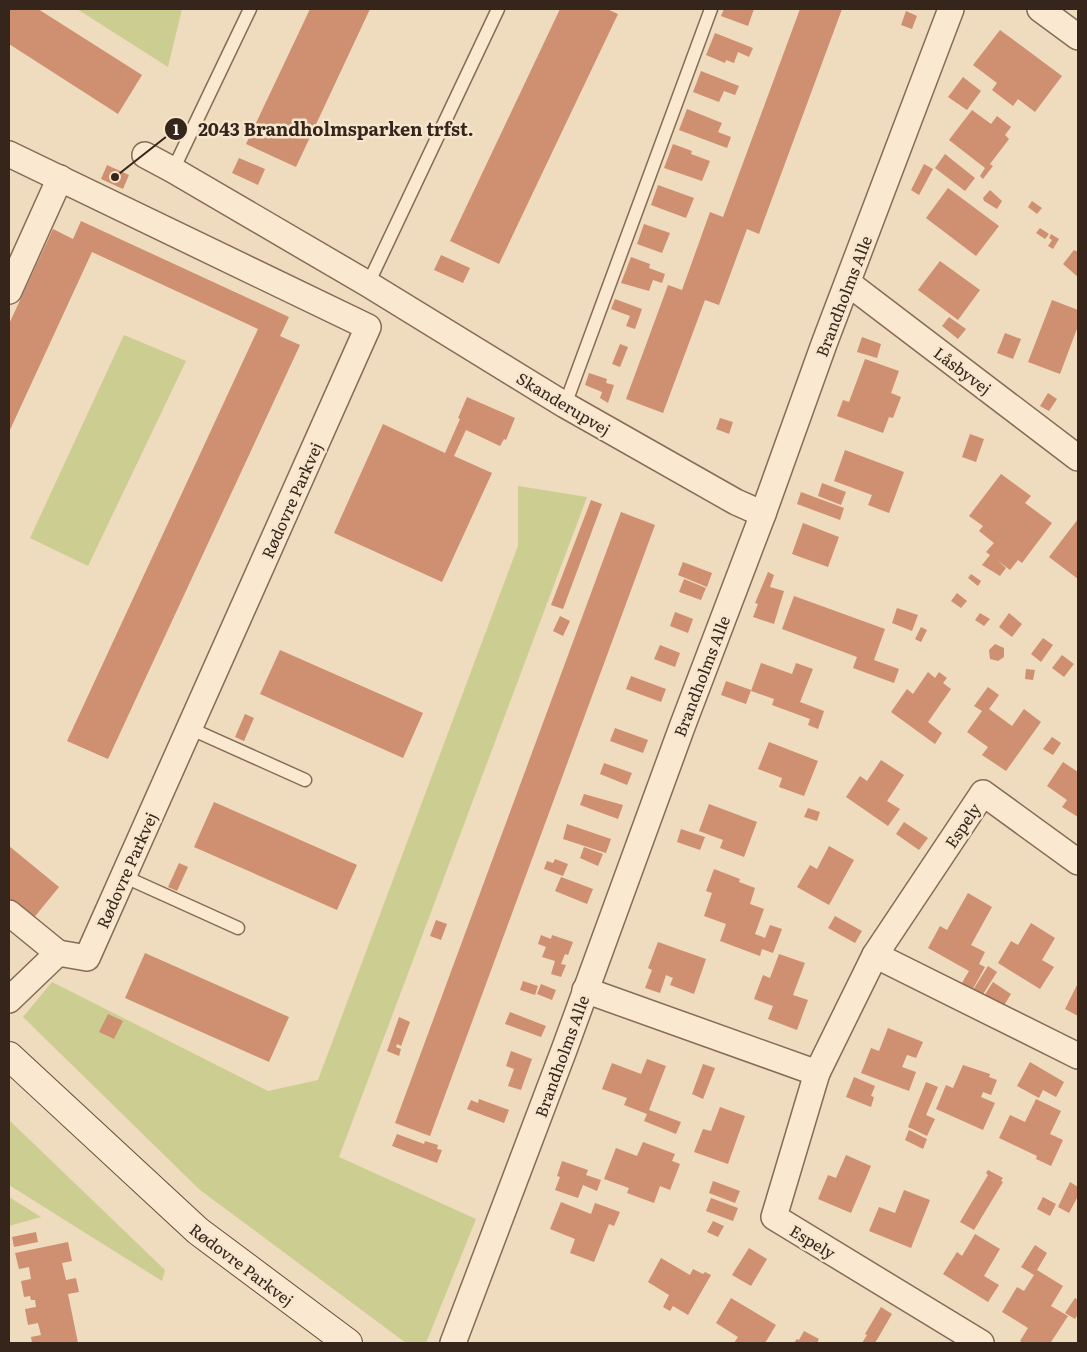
<svg xmlns="http://www.w3.org/2000/svg" width="1087" height="1352" viewBox="0 0 1087 1352" font-family="Literata,serif">
<style>
.green{fill:#cccd91}
.building{fill:#cf8f71}
.lines{fill:none;stroke-linecap:round;stroke-linejoin:round}
.lane-casing{stroke:#876b56;stroke-width:15}
.street-casing{stroke:#876b56;stroke-width:28}
.secondary-casing{stroke:#694c39;stroke-width:30}
.lane{stroke:#fae9d0;stroke-width:12}
.street{stroke:#fae9d0;stroke-width:25}
.secondary{stroke:#fae9d0;stroke-width:28}
.labels{text-anchor:middle;dominant-baseline:central;stroke-width:5;stroke-linejoin:round;paint-order:stroke}
.street-label{font-size:16px;fill:#36251b;stroke:#f6e6cd}
.leader{fill:none;stroke:#36251b;stroke-width:2}
.callout-dot{fill:#36251b;stroke:#f6e6cd;stroke-width:2}
.mark-label{font-size:15px;text-anchor:middle;font-weight:bold;fill:#fff}
.callout-label{font-size:18px;text-anchor:middle;font-weight:bold;fill:#36251b;stroke:#f6e6cd;stroke-width:5;stroke-linejoin:round;paint-order:stroke}
</style>
<rect width="100%" height="100%" fill="#efdbbd"/>
<g class="green">
<path d="M77 9H182L168 67Z"/>
<path d="M124 335 186 361 88 566 30 538Z"/>
<path d="M518 486 587 497 339 1157 476 1219 426 1343H406L200 1190 23 1017 52 982 268 1091 318 1080 518 546Z"/>
<path d="M9 1120 165 1270 162 1281 9 1185Z"/>
<path d="M9 1197 41 1217 9 1226Z"/>
</g>
<g class="building">
<path d="M9 9H38L142 75 118 114 9 44Z"/>
<path d="M310 9H370L296 167 246 144Z"/>
<path d="M560 9H607L618 14 499 264 450 241Z"/>
<path d="M724 9H754L748 26 721 16Z"/>
<path d="M800 9H842L759 234 747 229 719 305 705 300 663 413 626 399 668 285 682 290 710 212 723 217Z"/>
<path d="M906 11 917 16 912 29 901 25Z"/>
<path d="M1000 30 1062 76 1035 112 1018 99 1013 106 992 90 997 83 973 65Z"/>
<path d="M715 33 753 48 749 57 738 52 734 63 726 60 725 63 706 55Z"/>
<path d="M701 71 739 86 735 95 724 91 719 102 693 92Z"/>
<path d="M963 77 981 91 967 110 948 97Z"/>
<path d="M687 109 722 123 718 132 731 137 727 148 679 130Z"/>
<path d="M972 110 991 124 997 116 1011 127 1005 135 1009 139 990 164 993 166 983 179 980 176 985 168 949 140Z"/>
<path d="M673 144 692 151 691 154 710 161 702 181 664 168Z"/>
<path d="M945 154 975 178 965 191 935 168Z"/>
<path d="M239 158 265 169 258 185 232 173Z"/>
<path d="M924 164 933 169 919 195 911 190Z"/>
<path d="M107 165 129 175 123 189 101 179Z"/>
<path d="M658 185 694 198 686 218 651 205Z"/>
<path d="M948 188 999 226 976 256 926 218Z"/>
<path d="M990 190 1002 201 997 209 984 201 983 198Z"/>
<path d="M1032 201 1042 208 1037 214 1028 207Z"/>
<path d="M81 221 289 317 280 336 300 345 108 759 67 741 258 329 92 252 9 432V324L53 229 73 239Z"/>
<path d="M644 224 670 233 662 253 637 244Z"/>
<path d="M1040 228 1049 234 1045 239 1036 233Z"/>
<path d="M1051 234 1059 239 1053 249 1048 246 1052 240 1049 238Z"/>
<path d="M1074 250 1078 252V277L1063 264Z"/>
<path d="M441 255 470 268 463 283 434 270Z"/>
<path d="M631 257 650 264 649 268 665 274 662 283 653 280 649 291 621 283Z"/>
<path d="M940 261 980 290 958 320 918 290Z"/>
<path d="M615 299 642 309 635 329 626 326 630 316 611 309Z"/>
<path d="M1052 300 1078 310V326L1060 374 1028 362Z"/>
<path d="M949 317 966 329 958 339 942 326Z"/>
<path d="M1005 333 1021 339 1013 359 997 353Z"/>
<path d="M862 337 881 344 877 358 857 352Z"/>
<path d="M620 344 628 347 620 367 612 364Z"/>
<path d="M865 359 899 371 891 393 901 397 893 418 889 417 883 433 837 416 843 400 849 402Z"/>
<path d="M589 373 607 379 606 383 614 385 608 403 600 398 602 392 585 385Z"/>
<path d="M1048 393 1057 399 1049 411 1040 406Z"/>
<path d="M467 397 515 418 506 440 504 439 500 446 466 430 454 456 492 473 442 582 334 533 383 424 445 453 460 419 458 418Z"/>
<path d="M720 418 733 422 729 434 716 429Z"/>
<path d="M970 434 984 439 976 462 962 457Z"/>
<path d="M845 450 904 472 889 513 868 505 872 495 834 481Z"/>
<path d="M1001 474 1031 496 1025 503 1052 523 1022 563 1018 560 1010 570 997 560 1006 568 1000 576 982 565 990 555 986 552 994 543 979 531 983 526 969 516Z"/>
<path d="M822 483 846 492 841 505 818 496Z"/>
<path d="M801 492 844 508 840 520 797 504Z"/>
<path d="M591 500 602 504 563 609 551 605Z"/>
<path d="M621 512 655 525 430 1136 395 1123Z"/>
<path d="M1078 519V579L1049 557Z"/>
<path d="M803 523 839 537 828 567 792 554Z"/>
<path d="M683 562 712 573 707 587 678 575Z"/>
<path d="M768 572 774 575 770 587 784 591 774 624 753 617 758 604 755 603Z"/>
<path d="M971 574 981 581 978 586 968 578Z"/>
<path d="M684 579 706 588 701 600 679 592Z"/>
<path d="M957 593 967 601 961 608 951 601Z"/>
<path d="M794 596 885 629 874 660 899 669 894 683 853 668 857 657 782 629Z"/>
<path d="M897 608 918 615 912 631 892 623Z"/>
<path d="M675 612 693 619 688 633 670 626Z"/>
<path d="M980 613 990 619 984 626 975 620Z"/>
<path d="M1009 613 1022 624 1012 637 999 627Z"/>
<path d="M560 616 570 621 563 636 553 631Z"/>
<path d="M921 627 927 630 921 642 915 639Z"/>
<path d="M1043 638 1053 645 1041 662 1031 654Z"/>
<path d="M995 644 1004 648V657L998 661 990 659 989 650Z"/>
<path d="M660 645 680 653 675 667 654 659Z"/>
<path d="M280 650 423 713 403 758 260 694Z"/>
<path d="M1062 655 1074 664 1064 677 1052 668Z"/>
<path d="M761 663 792 674 796 663 813 669 800 702 824 711 818 729 808 725 810 719 772 705 774 699 751 691Z"/>
<path d="M1026 669 1035 670 1033 680 1025 679Z"/>
<path d="M928 672 935 678 939 672 947 678 943 683 951 689 928 722 942 733 935 744 891 712 907 689 913 694Z"/>
<path d="M631 676 666 689 661 702 626 689Z"/>
<path d="M726 681 751 690 746 704 721 695Z"/>
<path d="M988 687 999 695 989 709 1012 726 1024 709 1041 722 1006 771 982 755 988 747 967 732 982 711 974 706Z"/>
<path d="M245 714 254 718 244 741 235 737Z"/>
<path d="M615 728 648 740 643 753 610 741Z"/>
<path d="M1052 737 1061 743 1053 755 1043 749Z"/>
<path d="M769 742 818 761 804 796 779 787 782 778 758 769Z"/>
<path d="M881 760 904 775 887 801 900 809 888 826 846 797 860 776 867 781Z"/>
<path d="M1063 762 1078 772V817L1062 807 1067 800 1047 786Z"/>
<path d="M604 763 632 773 627 785 600 774Z"/>
<path d="M584 794 623 805 618 819 580 805Z"/>
<path d="M214 802 357 865 337 910 194 847Z"/>
<path d="M709 804 757 822 744 857 720 848 723 840 699 831Z"/>
<path d="M808 808 820 812 817 821 804 817Z"/>
<path d="M904 822 928 838 919 850 896 834Z"/>
<path d="M567 824 611 839 606 853 563 839Z"/>
<path d="M681 829 705 837 700 850 677 842Z"/>
<path d="M9 846 59 887 32 920 9 901Z"/>
<path d="M829 846 854 860 829 905 797 887 810 865 817 869Z"/>
<path d="M584 847 603 854 598 866 580 858Z"/>
<path d="M555 859 568 864 563 876 544 869 547 861 553 863Z"/>
<path d="M179 863 188 867 177 891 168 887Z"/>
<path d="M714 869 740 879 739 882 755 888 750 904 764 909 755 934 765 938 770 925 782 929 773 953 762 949 760 956 720 941 726 924 704 916 712 893 706 891Z"/>
<path d="M561 877 593 889 587 904 555 891Z"/>
<path d="M968 893 992 907 971 945 985 952 979 964 985 967 970 994 959 988 969 971 928 948 940 926 947 930Z"/>
<path d="M835 916 862 931 855 943 828 928Z"/>
<path d="M436 920 447 924 441 940 430 936Z"/>
<path d="M1031 923 1055 938 1042 960 1054 967 1040 989 998 963 1011 941 1018 945Z"/>
<path d="M541 935 551 939 552 935 573 942 568 955 565 954 561 964 566 965 561 977 551 974 555 961 542 957 546 947 538 944Z"/>
<path d="M658 942 706 959 694 994 670 985 673 978 666 975 660 993 645 988 652 970 648 968Z"/>
<path d="M145 953 289 1017 269 1062 125 998Z"/>
<path d="M779 954 805 963 793 995 808 1000 797 1030 768 1019 773 1006 754 999 763 975 770 978Z"/>
<path d="M988 966 997 972 982 996 973 990Z"/>
<path d="M523 981 538 986 535 995 520 990Z"/>
<path d="M993 982 1011 994 1003 1007 984 996Z"/>
<path d="M1078 983V1016L1065 1009Z"/>
<path d="M541 984 556 990 552 1000 537 994Z"/>
<path d="M510 1012 546 1026 541 1037 505 1024Z"/>
<path d="M108 1014 123 1021 114 1039 99 1032Z"/>
<path d="M399 1017 410 1022 401 1046 397 1044 396 1047 401 1049 399 1056 387 1051Z"/>
<path d="M888 1028 923 1042 916 1058 907 1055 902 1067 916 1072 909 1091 861 1073 871 1048 879 1051Z"/>
<path d="M511 1051 532 1059 521 1090 508 1086 514 1069 506 1066Z"/>
<path d="M647 1059 666 1066 649 1110 681 1122 676 1134 644 1121 647 1114 624 1105 627 1098 602 1089 612 1063 641 1074Z"/>
<path d="M1030 1062 1064 1082 1056 1097 1043 1090 1039 1098 1017 1086Z"/>
<path d="M703 1064 715 1068 703 1099 692 1094Z"/>
<path d="M963 1065 990 1074 989 1077 997 1080 991 1095 983 1092 981 1097 995 1103 983 1130 936 1109 946 1085 953 1088Z"/>
<path d="M854 1077 875 1086 871 1096 874 1097 871 1107 846 1097Z"/>
<path d="M926 1082 938 1087 926 1115 935 1119 927 1136 908 1127Z"/>
<path d="M479 1099 509 1110 504 1123 467 1109 471 1100 478 1103Z"/>
<path d="M1036 1099 1061 1111 1050 1134 1063 1140 1051 1166 1036 1159 1037 1156 999 1138 1010 1115 1025 1122Z"/>
<path d="M720 1107 745 1116 728 1164 694 1152 703 1129 711 1131Z"/>
<path d="M909 1130 927 1139 923 1149 905 1140Z"/>
<path d="M397 1134 424 1144 425 1141 438 1145 437 1149 442 1150 437 1163 392 1146Z"/>
<path d="M643 1142 675 1154 672 1161 680 1164 670 1190 660 1186 654 1203 627 1193 629 1188 604 1179 616 1148 637 1156Z"/>
<path d="M846 1155 871 1166 851 1213 818 1199 828 1175 836 1178Z"/>
<path d="M562 1161 588 1170 586 1175 601 1180 597 1191 583 1185 578 1198 555 1190 560 1177 557 1176Z"/>
<path d="M988 1170 1003 1178 1001 1181 1003 1182 974 1230 960 1222 988 1175 986 1173Z"/>
<path d="M713 1181 740 1191 735 1203 709 1193Z"/>
<path d="M1070 1182 1078 1187V1196L1069 1213 1058 1207Z"/>
<path d="M904 1190 930 1200 911 1248 869 1231 879 1207 895 1213Z"/>
<path d="M1043 1197 1056 1204 1050 1216 1037 1209Z"/>
<path d="M711 1198 738 1208 733 1221 706 1211Z"/>
<path d="M561 1202 591 1214 595 1203 620 1212 614 1226 609 1224 594 1262 570 1253 575 1239 550 1229Z"/>
<path d="M713 1221 724 1226 718 1237 707 1232Z"/>
<path d="M36 1232 38 1242 14 1247 12 1237Z"/>
<path d="M975 1234 1000 1249 984 1276 999 1285 988 1302 943 1274 957 1252 962 1256Z"/>
<path d="M68 1242 72 1261 62 1263 66 1280 76 1278 79 1292 68 1294 78 1343H32L31 1337 41 1335 38 1323 28 1325 25 1309 36 1307 35 1300H31L30 1296 24 1297 21 1281 31 1279 29 1267 19 1269 15 1253Z"/>
<path d="M1035 1245 1047 1253 1037 1270 1063 1286 1051 1306 1068 1316 1051 1342H1049L1048 1343H1023L1020 1341 1028 1328 1002 1312 1017 1287 1024 1291 1034 1275 1021 1267Z"/>
<path d="M749 1248 767 1259 751 1286 732 1275Z"/>
<path d="M661 1258 690 1275 693 1269 703 1274 705 1272 711 1275 688 1315 673 1306 670 1311 663 1307 669 1295 648 1282Z"/>
<path d="M731 1298 776 1325 765 1343H734L738 1337 716 1323Z"/>
<path d="M1075 1298 1078 1300V1314L1075 1319 1065 1313Z"/>
<path d="M881 1307 892 1314 875 1343H862L867 1335 865 1334Z"/>
<path d="M804 1331 819 1339 817 1343H794L797 1339 799 1340Z"/>
</g>
<g class="lines">
<defs>
<g id="lane">
<path d="M173 170 250 9"/>
<path d="M368 284 498 9"/>
<path d="M565 405 711 9"/>
<path d="M189 728 305 780"/>
<path d="M123 876 238 928"/>
</g>
<g id="street">
<path d="M1040 9 1078 37"/>
<path d="M9 154 368 327 87 958 58 953 9 1000"/>
<path d="M145 155 173 170 368 284 565 405 736 502 763 514"/>
<path d="M848 283 1078 458"/>
<path d="M9 291 60 178"/>
<path d="M9 913 58 953"/>
<path d="M875 955 1078 1056"/>
<path d="M585 990 817 1073"/>
<path d="M453 1343 564 1050 682 727 763 514 824 344 951 9"/>
<path d="M981 1343 774 1217 817 1073 875 955 983 793 1078 862"/>
</g>
<path id="secondary" d="M9 1056 198 1231 348 1343"/>
</defs>
<use href="#lane" class="lane-casing"/>
<use href="#street" class="street-casing"/>
<use href="#secondary" class="secondary-casing"/>
<use href="#lane" class="lane"/>
<use href="#street" class="street"/>
<use href="#secondary" class="secondary"/>
</g>
<g class="labels">
<g class="street-label">
<text transform="translate(843 296) rotate(-69)">Brandholms Alle</text>
<text transform="translate(963 370) rotate(37)">Låsbyvej</text>
<text transform="translate(564 403) rotate(31)">Skanderupvej</text>
<text transform="translate(291 500) rotate(-66)">Rødovre Parkvej</text>
<text transform="translate(701 676) rotate(-69)">Brandholms Alle</text>
<text transform="translate(962 825) rotate(-56)">Espely</text>
<text transform="translate(126 870) rotate(-66)">Rødovre Parkvej</text>
<text transform="translate(561 1056) rotate(-70)">Brandholms Alle</text>
<text transform="translate(813 1241) rotate(31)">Espely</text>
<text transform="translate(242 1264) rotate(37)">Rødovre Parkvej</text>
</g>
</g>
<path class="leader" d="M115 177L176 129"/>
<g class="callout-dot">
<circle cx="115" cy="177" r="5"/>
<circle cx="176" cy="129" r="12"/>
</g>
<g class="mark-label">
<text x="176" y="135">1</text>
</g>
<g class="callout-label">
<text x="336" y="136">2043 Brandholmsparken trfst.</text>
</g>
<rect width="1087" height="1352" fill="none" stroke="#36251b" stroke-width="20"/>
</svg>
